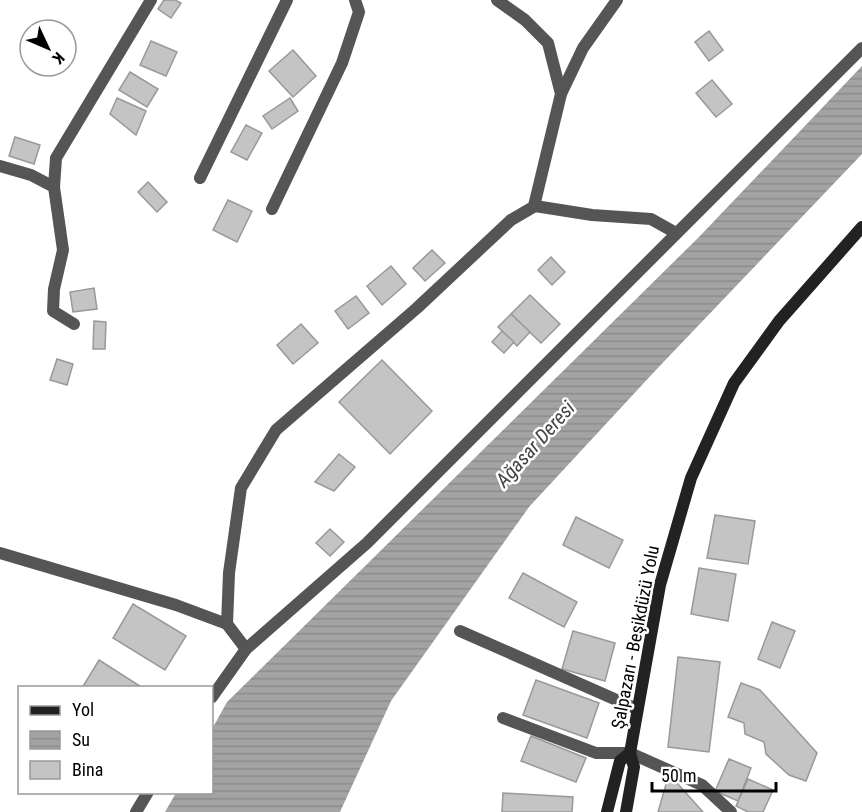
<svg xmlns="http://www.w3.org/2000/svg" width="862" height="812" viewBox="0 0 862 812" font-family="'Roboto Condensed',sans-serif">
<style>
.water{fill:url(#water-rules)}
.building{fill:#c4c4c4;stroke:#999;stroke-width:1.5}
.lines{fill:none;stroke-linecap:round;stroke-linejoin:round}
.street{stroke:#555;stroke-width:12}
.secondary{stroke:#222;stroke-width:12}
.labels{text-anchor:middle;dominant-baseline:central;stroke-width:5;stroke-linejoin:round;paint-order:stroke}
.street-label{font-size:18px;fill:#000;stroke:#fff}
.water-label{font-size:20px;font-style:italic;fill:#444;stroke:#fff}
</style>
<defs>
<pattern id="water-rules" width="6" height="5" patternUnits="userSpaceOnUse" patternTransform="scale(1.5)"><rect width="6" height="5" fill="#a3a3a3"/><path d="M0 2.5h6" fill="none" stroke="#8b8b8b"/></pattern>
</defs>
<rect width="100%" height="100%" fill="#fff"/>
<path class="water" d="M862 66V154L654 372 529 507 391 701 340 812H165L176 793 212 792V729L227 702 699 237Z"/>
<g class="building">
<path d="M164 0H175L181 3 171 18 158 9Z"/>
<path d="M709 31 723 50 709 61 695 42Z"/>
<path d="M151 41 177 52 166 76 140 65Z"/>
<path d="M293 50 316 76 293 97 269 71Z"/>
<path d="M130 72 158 89 147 107 119 90Z"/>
<path d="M712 80 732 104 716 117 696 93Z"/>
<path d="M117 98 146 111 136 135 110 114Z"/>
<path d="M290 98 298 111 272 129 263 116Z"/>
<path d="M246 125 262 133 247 160 231 152Z"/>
<path d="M15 137 40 145 34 164 9 156Z"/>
<path d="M148 182 167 202 157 212 138 192Z"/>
<path d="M228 200 252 211 237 242 213 230Z"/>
<path d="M432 250 445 263 425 281 413 268Z"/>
<path d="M551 257 565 272 552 285 538 270Z"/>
<path d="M391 266 406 284 382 305 367 286Z"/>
<path d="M94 288 97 309 73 312 70 292Z"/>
<path d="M530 295 560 324 541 343 511 314Z"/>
<path d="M356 296 369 313 348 329 335 311Z"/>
<path d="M511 314 530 332 517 346 498 327Z"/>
<path d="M94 321 106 322 105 349H93Z"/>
<path d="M301 324 318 343 293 364 277 345Z"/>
<path d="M502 331 514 342 504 353 492 342Z"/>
<path d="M57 359 73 364 67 385 50 380Z"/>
<path d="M382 360 432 411 390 454 339 402Z"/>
<path d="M339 454 355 467 334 491 315 482Z"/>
<path d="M715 515 755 521 748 564 707 558Z"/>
<path d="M576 517 623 540 609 568 563 545Z"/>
<path d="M330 529 344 542 330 556 316 543Z"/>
<path d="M699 568 736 574 728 621 691 614Z"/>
<path d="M523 573 577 602 564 627 509 598Z"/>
<path d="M133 604 186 636 165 670 113 638Z"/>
<path d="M772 622 795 631 780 668 758 659Z"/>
<path d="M573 631 615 643 605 681 562 669Z"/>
<path d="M678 657 720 662 709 752 668 747Z"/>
<path d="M99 660 143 688H82Z"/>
<path d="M536 680 599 703 587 738 523 715Z"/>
<path d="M741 683 760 690 817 753 806 781 789 775 766 754 764 742 745 734 744 723 728 717Z"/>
<path d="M531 736 586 758 576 782 521 761Z"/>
<path d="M729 759 751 768 738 801 715 791Z"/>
<path d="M669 774 703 812H658Z"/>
<path d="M748 779 773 790 763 812H748L736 806Z"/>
<path d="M503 793 573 797 572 812H502Z"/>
</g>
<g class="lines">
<g class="street">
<path d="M497 0 525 20 548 43 561 94 534 206"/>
<path d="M561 94 583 48 617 0"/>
<path d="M0 166 31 175 54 187 63 250 54 289 53 311 74 324"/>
<path d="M200 178 287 0"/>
<path d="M54 187 56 158 151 0"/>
<path d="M272 209 342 63 359 12 355 0"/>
<path d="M0 553 176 605 227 624 246 649"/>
<path d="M227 624 229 573 241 488 276 430 417 308 511 220 535 206 592 215 651 219 676 233"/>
<path d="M460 631 637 709"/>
<path d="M212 697 246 649 367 543 862 48"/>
<path d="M503 718 596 753H630L702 785 731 812"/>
<path d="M136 812 148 792"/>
</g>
<g class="secondary">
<path d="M607 812 620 761 630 753"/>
<path d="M626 812 634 767 630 753 660 585 691 478 734 383 779 321 862 227"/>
</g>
</g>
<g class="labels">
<g class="street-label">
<text transform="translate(635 637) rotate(-79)">Şalpazarı - Beşikdüzü Yolu</text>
</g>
<g class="water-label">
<text transform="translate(535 444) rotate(-48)">Ağasar Deresi</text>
</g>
</g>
<rect x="18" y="686" width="195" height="108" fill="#ffffff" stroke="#999999" stroke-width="1.5"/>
<rect x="30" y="706" width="30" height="9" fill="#222222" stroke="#999999" stroke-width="1.5"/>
<text x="72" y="716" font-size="18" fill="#000000">Yol</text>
<rect x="30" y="731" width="30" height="18" fill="url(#water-rules)" stroke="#999999" stroke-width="1.5"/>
<text x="72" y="746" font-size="18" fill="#000000">Su</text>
<rect x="30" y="761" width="30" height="18" fill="#c4c4c4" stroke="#999999" stroke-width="1.5"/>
<text x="72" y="776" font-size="18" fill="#000000">Bina</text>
<g transform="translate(48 48) rotate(134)"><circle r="28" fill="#ffffff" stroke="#999999" stroke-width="1.5"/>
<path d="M0-4.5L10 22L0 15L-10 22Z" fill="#000000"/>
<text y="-9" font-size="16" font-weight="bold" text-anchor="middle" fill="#000000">K</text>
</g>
<path d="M652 782v9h124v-9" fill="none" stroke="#000000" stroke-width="3"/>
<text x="661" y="782" font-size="18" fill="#000000" stroke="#ffffff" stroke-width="4.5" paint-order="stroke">50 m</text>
</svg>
